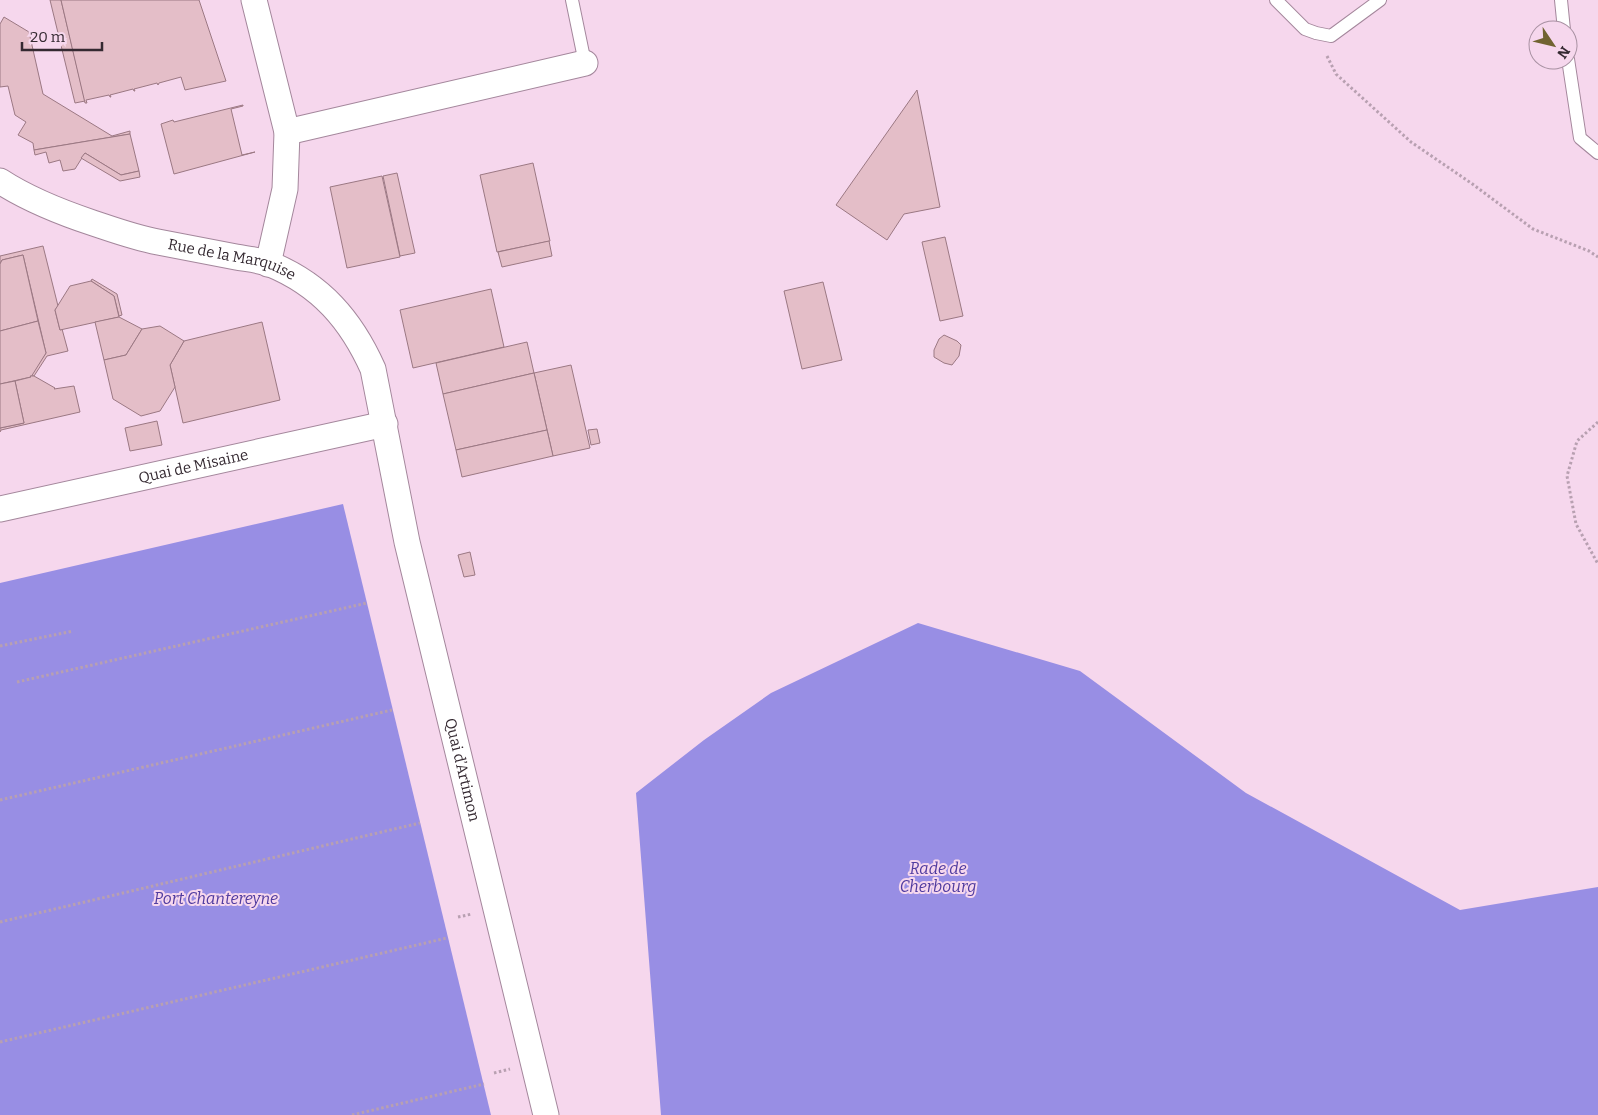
<svg xmlns="http://www.w3.org/2000/svg" width="1598" height="1115" viewBox="0 0 1598 1115" font-family="Bitter,serif">
<style>
.water{fill:#988ee4}
.building{fill:#e4bec8;stroke:#9b7883}
.lines{fill:none;stroke-linecap:round;stroke-linejoin:round}
.lane-casing{stroke:#a4879c;stroke-width:14}
.street-casing{stroke:#a4879c;stroke-width:27}
.path{stroke:#b8a0b1;stroke-width:3;stroke-dasharray:2.5 2.5;stroke-linecap:butt}
.lane{stroke:#fff;stroke-width:12}
.street{stroke:#fff;stroke-width:25}
.labels{text-anchor:middle;dominant-baseline:central;stroke-width:4;stroke-linejoin:round;paint-order:stroke}
.street-label{font-size:15px;fill:#342931;stroke:#f6d7ed}
.water-label{font-size:16px;font-style:italic;fill:#503b9f;stroke:#f6d7ed}
</style>
<rect width="100%" height="100%" fill="#f6d7ed"/>
<g class="water">
<path d="M343 504 491 1115H0V583Z"/>
<path d="M918 623 1080 671 1246 793 1460 910 1598 887V1115H661L636 793 704 740 771 693Z"/>
</g>
<g class="building">
<path d="M50 0H61L85 101 75 103Z"/>
<path d="M61 0H199L226 81 185 90 181 77 159 83 158 85 157 83 134 89 135 91H134L133 89 110 95 111 97H110L109 95 86 100 87 103H85Z"/>
<path d="M4 17 29 32 43 94 112 136 130 131V134L34 150 33 143 18 135 26 122 15 115 8 86 0 87V24Z"/>
<path d="M917 90 940 207 904 214 887 240 836 205Z"/>
<path d="M243 105V106L231 109 242 155 255 152 174 174 161 124 173 120 174 122Z"/>
<path d="M130 134 139 171 121 175 85 153 75 169 63 171 60 160 49 163 46 152 35 155 34 150Z"/>
<path d="M85 153 121 175 139 171 140 177 120 181 81 158Z"/>
<path d="M533 163 550 241 497 252 480 175Z"/>
<path d="M397 173 415 253 400 256 383 176Z"/>
<path d="M382 176 400 257 347 268 330 187Z"/>
<path d="M945 237 963 316 940 321 922 242Z"/>
<path d="M549 241 552 256 502 267 498 252Z"/>
<path d="M43 246 58 306 55 310 60 330 62 329 68 351 47 356 34 376H30L46 353 23 255 2 260 0 264V256Z"/>
<path d="M23 255 38 321 0 331V264L2 260Z"/>
<path d="M92 279 117 294 122 315 119 316 114 296 91 281Z"/>
<path d="M91 281 114 296 119 317 60 330 55 310 70 286Z"/>
<path d="M823 282 842 360 802 369 784 291Z"/>
<path d="M491 289 504 347 413 368 400 310Z"/>
<path d="M119 317 142 329 126 355 104 360 95 322Z"/>
<path d="M38 321 46 353 31 377 0 384V331Z"/>
<path d="M262 322 280 400 183 423 170 365 184 341Z"/>
<path d="M160 326 184 341 170 365 175 387 160 411 141 416 113 399 104 360 126 355 142 329Z"/>
<path d="M944 335 957 341 961 345 959 356 952 365 944 363 934 357V350L939 339Z"/>
<path d="M527 342 534 373 443 394 436 363Z"/>
<path d="M571 365 590 448 553 456 534 373Z"/>
<path d="M534 373 547 430 456 450 443 394Z"/>
<path d="M30 376H34L55 388 54 389 74 386 80 412 1 430 0 432V428L24 423 15 381 31 377Z"/>
<path d="M15 381 24 423 0 428V384Z"/>
<path d="M157 421 162 445 130 451 125 428Z"/>
<path d="M597 429 600 443 591 445 588 430Z"/>
<path d="M547 430 553 456 462 477 456 450Z"/>
<path d="M470 552 475 575 464 577 458 555Z"/>
</g>
<g class="lines">
<defs>
<g id="lane">
<path d="M572 0 585 63"/>
<path d="M1276 0 1305 29 1316 33 1331 36 1380 0"/>
<path d="M1561 0 1564 30"/>
<path d="M1568 59 1580 138 1598 153"/>
</g>
<g id="street">
<path d="M254 0 287 132 285 189 268 264"/>
<path d="M287 132 585 63"/>
<path id="s1" d="M0 181C29 200 60 212 93 223 114 230 136 238 158 242 184 247 210 252 236 257 247 259 260 260 270 264 321 285 351 320 373 369L407 542 546 1115"/>
<path id="s2" d="M0 509 385 424"/>
</g>
</defs>
<use href="#lane" class="lane-casing"/>
<use href="#street" class="street-casing"/>
<g class="path">
<path d="M1327 56 1336 74 1411 142 1471 183 1533 229 1589 251 1598 257"/>
<path d="M1598 422 1577 441 1567 476 1576 524 1598 564"/>
<path d="M0 646 73 631"/>
<path d="M17 682 367 603"/>
<path d="M0 800 392 710"/>
<path d="M458 917 472 914"/>
<path d="M0 922 420 823"/>
<path d="M0 1042 447 938"/>
<path d="M494 1073 510 1069"/>
<path d="M352 1115 484 1084"/>
</g>
<use href="#lane" class="lane"/>
<use href="#street" class="street"/>
</g>
<g class="labels">
<g class="street-label">
<text stroke="none"><textPath href="#s1" startOffset="246">Rue de la Marquise</textPath></text>
<text stroke="none"><textPath href="#s2" startOffset="198">Quai de Misaine</textPath></text>
<text stroke="none"><textPath href="#s1" startOffset="846">Quai d’Artimon</textPath></text>
</g>
<g class="water-label">
<text x="938" y="868">Rade de<tspan x="938" dy="18">Cherbourg</tspan></text>
<text x="216" y="898">Port Chantereyne</text>
</g>
</g>
<g transform="translate(1553 45) rotate(125)"><circle r="24" fill="#f6d7ed" stroke="#a891a2"/>
<path d="M0-4L9 19L0 12L-9 19Z" fill="#716331"/>
<text y="-8" font-size="14" font-weight="bold" text-anchor="middle" fill="#342931">N</text>
</g>
<path d="M22 42v8h80v-8" fill="none" stroke="#342931" stroke-width="2.5"/>
<text x="30" y="42" font-size="15" fill="#342931" stroke="#f6d7ed" stroke-width="4" paint-order="stroke">20 m</text>
</svg>
